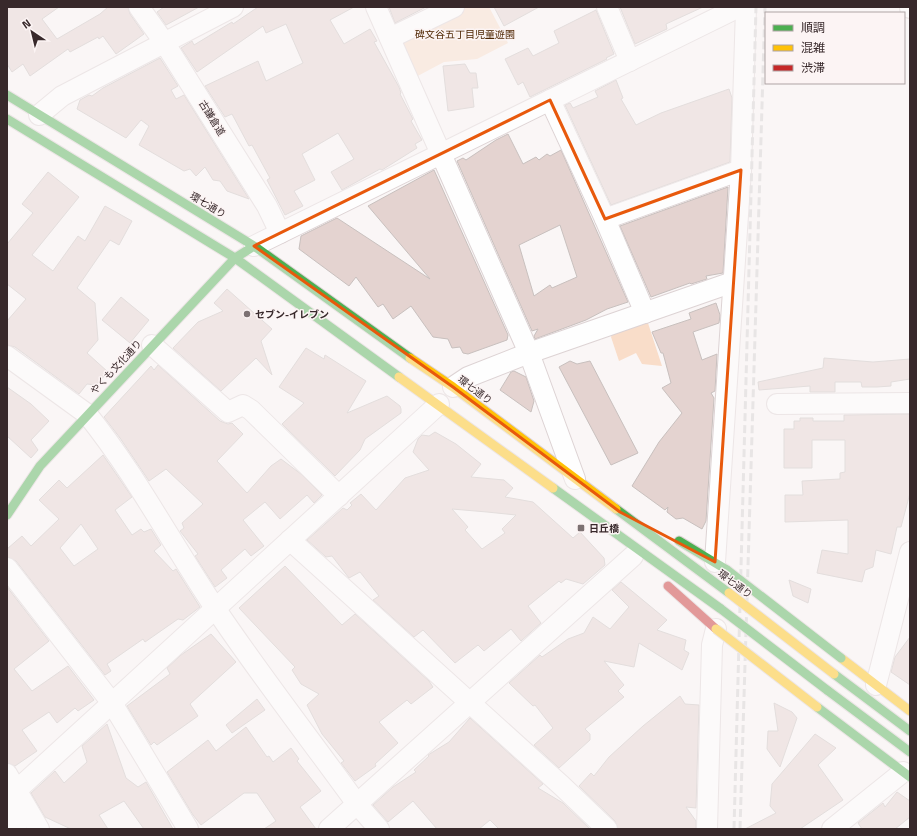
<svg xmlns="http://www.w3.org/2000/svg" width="917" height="836" viewBox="0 0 917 836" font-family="'Titillium Web','Noto Sans JP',sans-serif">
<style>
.green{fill:#f9ddc9}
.building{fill:#e4d3d0;stroke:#c8c0be;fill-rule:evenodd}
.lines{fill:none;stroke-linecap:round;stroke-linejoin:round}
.street-casing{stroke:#ddd3d4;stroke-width:22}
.fast-casing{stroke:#ddd3d4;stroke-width:11}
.slow-casing{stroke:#ddd3d4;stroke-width:11}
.jam-casing{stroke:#ddd3d4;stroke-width:11}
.street{stroke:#fefefe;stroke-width:20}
.fast{stroke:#4caf50;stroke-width:9}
.slow{stroke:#ffc107;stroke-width:9}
.jam{stroke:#c62828;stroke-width:9}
.rail{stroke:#d3d1d1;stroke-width:3;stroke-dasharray:8 4;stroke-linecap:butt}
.fast-bridge-casing{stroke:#ddd3d4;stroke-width:11;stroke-linecap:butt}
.slow-bridge-casing{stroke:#ddd3d4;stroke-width:11;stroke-linecap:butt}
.fast-bridge{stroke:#4caf50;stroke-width:9}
.slow-bridge{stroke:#ffc107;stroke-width:9}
.marked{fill:none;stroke:#e8590c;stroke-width:3;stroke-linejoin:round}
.poi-dot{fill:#7c7172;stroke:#fcf4f4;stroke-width:1.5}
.labels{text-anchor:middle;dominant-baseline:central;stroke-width:3;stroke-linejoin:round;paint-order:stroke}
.park-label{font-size:10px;fill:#4d2500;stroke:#fcf4f4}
.street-label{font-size:10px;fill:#38292b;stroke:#fcf4f4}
.poi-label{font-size:10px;font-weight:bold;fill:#38292b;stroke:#fcf4f4;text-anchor:start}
</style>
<rect width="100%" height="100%" fill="#faf6f6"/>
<g class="green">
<path d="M457 7H489L508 43 477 59 444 62 412 79 395 40Z"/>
<path d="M646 317 662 366 642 364 636 353 619 361 611 337 614 330Z"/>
</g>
<g class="building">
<path d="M7 7H59L42 19 57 39 100 14 108 7H128L130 14 144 34 116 54 103 36 99 39 98 37 70 52 68 49 30 76 23 64 12 72 7 64Z"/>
<path d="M164 7H199L166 25 157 12Z"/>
<path d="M258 7H354L330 20 344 44 370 29 377 41 374 42 399 87 401 93 400 94 413 119 411 121 422 140 415 144 417 148 382 170 380 169 342 190 331 172 354 159 338 133 302 154 315 180 294 191 303 206 285 215 267 180 270 178 252 145 249 146 232 114 225 117 205 86 258 61 266 81 303 63 286 24 266 33 263 26 197 72 181 48 192 41 194 45 232 22 233 24Z"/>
<path d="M389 7H426L395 23Z"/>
<path d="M494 7H539L504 26Z"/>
<path d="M620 7H703L666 24 667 29 635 44Z"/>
<path d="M596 10 614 54 606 58 607 59 530 97 523 82 518 85 505 59 528 48 533 56 559 43 554 31Z"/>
<path d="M160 58 178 86 171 90 176 99 184 95 249 199 227 191 220 181 213 180 205 167 196 176 190 169 184 171 139 145 149 126 141 120 126 138 77 109 80 100 89 95 92 96 103 88Z"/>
<path d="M465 64 470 73H476L478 88H472L474 107 448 111 443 66Z"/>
<path d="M616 80 623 98 621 99 636 125 661 113 729 89 732 98 730 162 611 205 565 105 570 103 573 108 598 97 595 91Z"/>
<path d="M508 134 523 164 536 157 539 160 547 154 550 156 561 150 628 302 607 309 586 320 535 339 534 336 538 329 532 331 457 161 463 158 466 160 496 140ZM560 225 577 277 552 288 550 285 534 296 519 245Z"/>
<path d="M434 170 508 335 507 340 468 354 463 353 460 347 452 348 448 339 433 337 411 306 393 319 383 304 378 307 356 277 349 286 299 249 301 236 337 218 430 279 368 206Z"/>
<path d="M48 172 79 197 32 255 53 271 78 236 85 241 105 206 132 221 119 245 110 240 77 288 95 303 98 340 87 353 108 372 96 385 87 384 79 394 15 347 7 345V321L26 299 7 284V244L33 213 22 204Z"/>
<path d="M728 187 723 273 706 276 707 279 691 284 690 283 651 297 620 226Z"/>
<path d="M227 289 272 329 261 341 272 375 256 358 221 391 173 348 198 322 223 311 214 303Z"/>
<path d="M121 297 149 320 130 343 102 320Z"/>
<path d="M716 303 720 315 719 323 693 332 702 360 717 354 715 391 711 393 714 398 706 521 702 529 683 518 676 519 667 512 668 507 665 510 632 486 659 442 682 413 662 388 671 383 663 353H661L652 332 691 319 689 313Z"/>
<path d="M306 348 324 359 325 355 366 381 347 413 387 396 400 406 401 409V413L365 439 360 450 335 476 282 424 304 403 279 387Z"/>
<path d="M824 358 873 362 910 359V379L891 382V386L877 387H862L861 382H835V392H810V386L759 390 758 382 823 368Z"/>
<path d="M570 361 577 364 590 361 638 453 611 465 559 367Z"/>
<path d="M158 365 220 421 228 424 232 423 243 434 217 461 247 493 271 466 281 459 301 474 322 495 314 503 307 495 280 519 265 502 243 520 264 546 251 556 245 549 221 570 227 578 215 587 195 556 198 554 180 531 184 528 182 523 203 504 166 469 149 481 120 438 104 417 151 366 154 370Z"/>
<path d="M514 371 526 377 534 401 531 412 500 390 511 372Z"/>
<path d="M7 387 31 404 49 421 31 440 38 450 31 458 7 436Z"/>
<path d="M910 414V493L901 527H897L891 554 876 550 873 567 865 570 862 582 817 573 822 550 848 554V520L785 522V495H803L802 481 840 479V473L845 472V440H812V468H784V429H794V421H800V418H813V421H844V415Z"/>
<path d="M435 432 456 444 481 464 471 477 504 480 513 488 505 497 533 502 573 538 580 532 604 558 605 565 583 584 566 579 561 583 559 581 528 606 541 623 521 641 511 629 484 651 478 645 455 663 423 630 414 637 373 600 379 596 360 572 349 578 332 556 326 557 307 540 343 508 347 510 352 505 350 503 361 494 376 510 405 478 429 470 413 452 418 439 422 435 429 436ZM452 509 487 512 516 515 502 529 505 533 482 549 465 530 468 527Z"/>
<path d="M103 455 132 497 115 510 132 535 141 529 144 532 151 529 161 545 154 551 173 571 176 569 200 607 183 620 178 619 145 642 143 639 107 664 111 671 105 675 16 561 7 557V549L22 536 31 546 59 519 39 500 59 480 67 488ZM81 524 98 549 74 566 60 548Z"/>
<path d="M285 566 342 625 355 614 429 681 433 687 411 704 407 700 379 722 398 743 375 764 376 766 355 781 341 763 344 761 322 734 307 705 319 694 301 684 292 670 295 667 239 608Z"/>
<path d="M789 580 811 589 808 603 793 596Z"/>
<path d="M621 582 667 620 657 630 686 640 684 650 689 653 682 670 639 643 634 667 604 661 624 685 618 691 624 697 585 729 590 734V740L559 768 534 745 553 728 535 705 533 706 509 683 540 655 542 657 568 639 584 633 593 617 610 629 629 607 612 590Z"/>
<path d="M7 587 49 641 14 669 32 691 68 666 94 700 78 711 75 708 57 723 49 712 22 730 37 751 15 766 7 763Z"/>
<path d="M211 634 236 662 190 704 198 716 157 745 154 742 151 745 127 706 170 674 167 668 181 655Z"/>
<path d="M910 637V685L891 672 895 657Z"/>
<path d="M680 696 685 704 699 705 696 808 686 807 696 821V829H618L615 821 579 786 591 773 594 776 609 757 643 726Z"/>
<path d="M257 699 265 710 232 733 226 725Z"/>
<path d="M774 703 792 712 797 718 780 767 767 749 768 731H778Z"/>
<path d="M470 718 543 784 538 788 563 803 590 829H499L490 820 479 829H437L413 801 388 822 373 805 393 787 416 772 414 770 429 756 428 755 449 742Z"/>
<path d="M107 724 126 778 138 787 146 782 173 829H144L124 801 99 815 108 829H71L45 817 31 793 55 771 64 783 87 762 82 746Z"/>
<path d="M246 727 267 757 269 756 273 762 291 748 299 759 297 761 321 791 300 807 316 829H264L276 821 257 793H244L201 825 193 815 167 772 208 740 216 751Z"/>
<path d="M815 734 836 748 818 765 843 800 800 829H745L776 813 770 806 772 784Z"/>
<path d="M897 792 910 801V817L895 829H862L858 823 883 803 885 807Z"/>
</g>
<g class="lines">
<defs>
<g id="street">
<path d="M139 7 164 42 267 206 280 233"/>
<path d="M376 7 529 353 575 479"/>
<path d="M607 7 630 61"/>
<path d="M910 7V8"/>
<path d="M390 38 454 7"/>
<path d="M550 100 605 219 645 313"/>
<path d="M39 115 62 96 233 7"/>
<path d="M605 219 741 170"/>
<path d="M254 246 739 7"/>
<path d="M152 345 228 412 243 405 251 410 339 496"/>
<path d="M7 356 87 414C136 475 172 544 215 608 260 675 310 739 357 804L379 829"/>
<path d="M453 387 468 377 529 353 733 282"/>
<path d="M777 404 910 403"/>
<path d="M290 540 562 786 607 829"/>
<path d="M715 562 741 170 746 7"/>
<path d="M7 568 112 703 188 829"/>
<path d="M876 685 910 552"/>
<path d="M7 774 39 829"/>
<path d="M7 799 439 404"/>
<path d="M7 812 17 829"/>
<path d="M329 829 633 556"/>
<path d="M707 829 712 645 716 629"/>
<path d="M832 829 903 772"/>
</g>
<g id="fast">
<path d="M7 95 254 246 410 358"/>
<path d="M7 119 235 258 399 377"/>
<path d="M553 488 721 609"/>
<path d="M616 509 729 593"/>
<path d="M7 515 40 466 235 258 251 248"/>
<path d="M679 541 727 570"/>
<path d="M834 674 910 731"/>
<path d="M827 690 910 752"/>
<path d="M817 707 910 777"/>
</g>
<g id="slow">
<path d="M410 358 453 387 616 509"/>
<path d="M399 377 553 488"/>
<path d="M841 658 910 711"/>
</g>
<path id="jam" d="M668 586 716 629"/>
</defs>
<use href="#street" class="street-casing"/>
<use href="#fast" class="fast-casing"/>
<use href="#slow" class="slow-casing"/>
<use href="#jam" class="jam-casing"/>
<use href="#street" class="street"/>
<use href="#fast" class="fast"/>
<use href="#slow" class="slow"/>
<use href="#jam" class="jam"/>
<g class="rail">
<path d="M734 829 756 7"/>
<path d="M740 829 765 7"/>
</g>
<defs>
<g id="fast-bridge">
<path d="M727 570 841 658"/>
<path d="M721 609 827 690"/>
</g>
<g id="slow-bridge">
<path d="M729 593 834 674"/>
<path d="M716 629 817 707"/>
</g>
</defs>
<use href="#fast-bridge" class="fast-bridge-casing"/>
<use href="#slow-bridge" class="slow-bridge-casing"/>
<use href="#fast-bridge" class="fast-bridge"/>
<use href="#slow-bridge" class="slow-bridge"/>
</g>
<path d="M0 0H917V836H0ZM550 100 605 219 741 170 715 562 620 512 453 387 254 246Z" fill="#faf6f6" fill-opacity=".55" fill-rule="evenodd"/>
<path class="marked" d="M550 100 605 219 741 170 715 562 620 512 453 387 254 246Z"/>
<g class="poi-dot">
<circle cx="247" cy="314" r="4"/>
<rect x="577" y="524" width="8" height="8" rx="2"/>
</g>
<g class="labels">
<g class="park-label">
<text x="465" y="34">碑文谷五丁目児童遊園</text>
</g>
<g class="street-label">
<text transform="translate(212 118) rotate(58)">古鎌倉道</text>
<text transform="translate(208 205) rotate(31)">環七通り</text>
<text transform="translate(116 367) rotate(-47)">やくも文化通り</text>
<text transform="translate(475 390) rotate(37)">環七通り</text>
<text transform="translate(735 584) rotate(37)">環七通り</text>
</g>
<g class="poi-label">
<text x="255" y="314">セブン-イレブン</text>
<text x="589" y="528">日丘橋</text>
</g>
</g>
<rect width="917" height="836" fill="none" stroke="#38292b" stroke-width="16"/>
<rect x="765" y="12" width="140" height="72" fill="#fcf4f4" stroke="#aea3a4"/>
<rect x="773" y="25" width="20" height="6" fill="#4caf50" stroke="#aea3a4"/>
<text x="801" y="32" font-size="12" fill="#38292b">順調</text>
<rect x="773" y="45" width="20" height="6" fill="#ffc107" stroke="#aea3a4"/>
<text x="801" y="52" font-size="12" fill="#38292b">混雑</text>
<rect x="773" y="65" width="20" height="6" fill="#c62828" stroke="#aea3a4"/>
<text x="801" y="72" font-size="12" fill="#38292b">渋滞</text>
<g transform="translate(32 32) rotate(325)" stroke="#fcf4f4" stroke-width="3" paint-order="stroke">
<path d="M0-3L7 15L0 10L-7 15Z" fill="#38292b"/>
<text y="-6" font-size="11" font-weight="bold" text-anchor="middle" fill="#38292b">N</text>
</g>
</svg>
